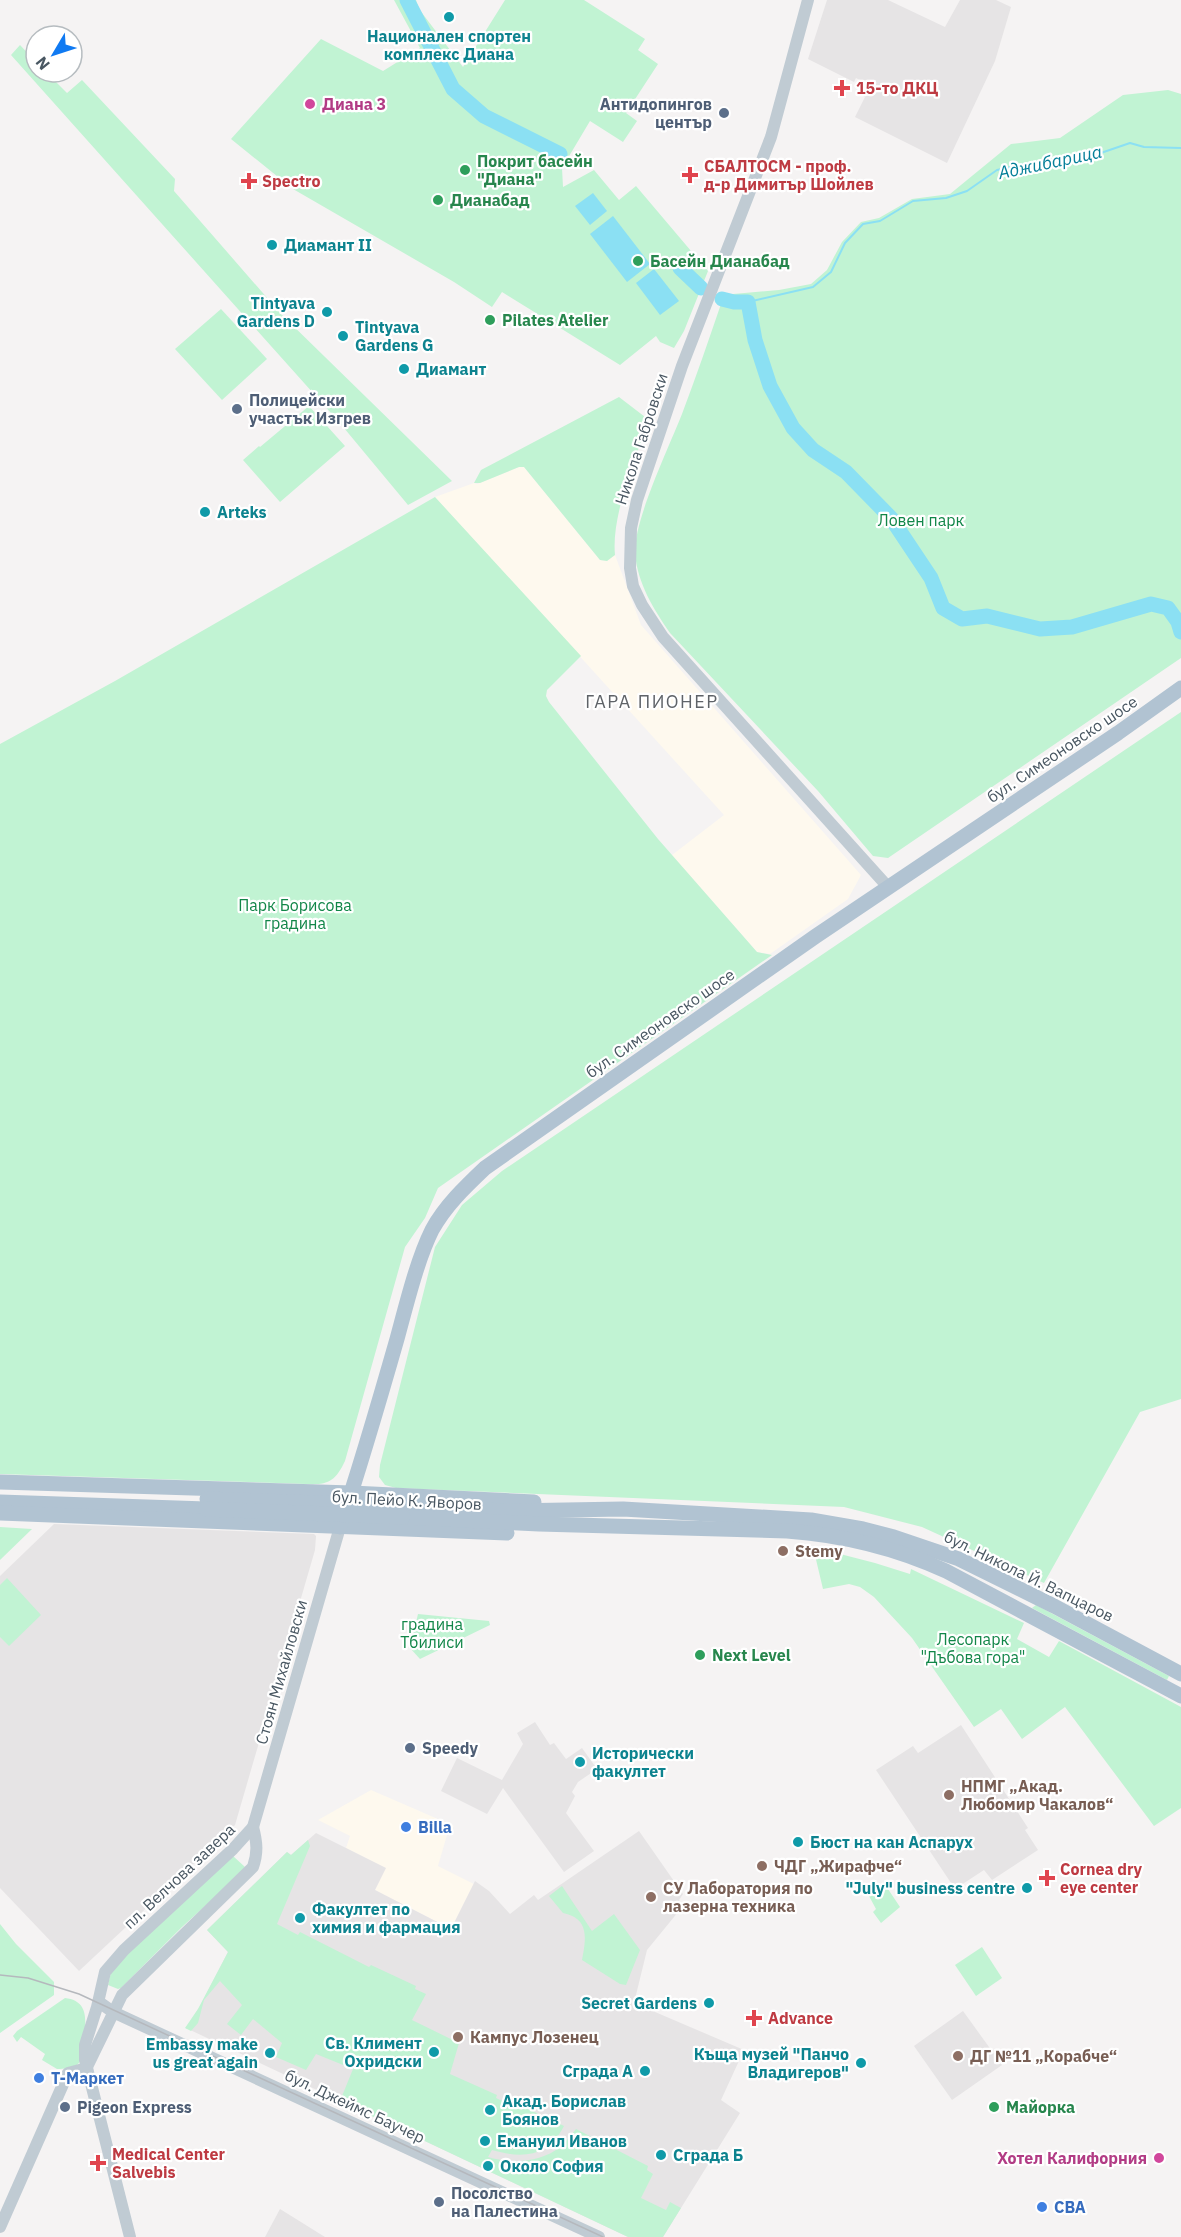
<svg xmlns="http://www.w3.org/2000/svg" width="1181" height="2237" viewBox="0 0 1181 2237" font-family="'IBM Plex Sans',sans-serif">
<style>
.commercial{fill:#fef9ee}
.education{fill:#e6e4e5}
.green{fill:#c1f3d3}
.water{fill:#8be0f3}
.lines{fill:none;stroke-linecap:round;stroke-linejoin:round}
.stream{stroke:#8be0f3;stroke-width:2}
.river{stroke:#8be0f3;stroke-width:15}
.minor{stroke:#c0cbd3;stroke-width:12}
.major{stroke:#b1c3d2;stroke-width:15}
.tram{stroke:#b5b8bd;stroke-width:1.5}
.major-bridge{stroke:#b1c3d2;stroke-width:15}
.culture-dot{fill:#0f9aa8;stroke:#fff;stroke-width:2}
.health-dot{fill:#e0444e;stroke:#fff;stroke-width:2}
.hotel-dot{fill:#d1479c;stroke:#fff;stroke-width:2}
.service-dot{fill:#5c6f8a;stroke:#fff;stroke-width:2}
.leisure-dot{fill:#2e9e5b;stroke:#fff;stroke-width:2}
.education-dot{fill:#8d6e63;stroke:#fff;stroke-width:2}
.shop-dot{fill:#3f7fe0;stroke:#fff;stroke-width:2}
.labels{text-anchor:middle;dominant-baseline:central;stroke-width:4.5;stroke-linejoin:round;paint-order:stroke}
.culture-label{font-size:16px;font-weight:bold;fill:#0d838f;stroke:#fff;text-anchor:start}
.health-label{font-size:16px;font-weight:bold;fill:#be3a42;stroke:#fff;text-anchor:start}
.hotel-label{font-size:16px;font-weight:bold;fill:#b23c85;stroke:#fff;text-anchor:start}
.service-label{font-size:16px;font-weight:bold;fill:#4e5e75;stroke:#fff;text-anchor:start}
.leisure-label{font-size:16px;font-weight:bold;fill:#27864d;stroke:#fff;text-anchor:start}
.street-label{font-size:16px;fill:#495762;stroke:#fff}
.park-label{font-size:16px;fill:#118648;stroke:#fff}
.education-label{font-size:16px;font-weight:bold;fill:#785e54;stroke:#fff;text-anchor:start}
.shop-label{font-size:16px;font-weight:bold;fill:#366cbe;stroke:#fff;text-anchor:start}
.water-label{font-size:18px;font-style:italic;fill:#057f99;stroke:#fff}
.neighbourhood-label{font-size:18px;letter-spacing:1.5px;fill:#5f6368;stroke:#fff}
</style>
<rect width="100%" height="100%" fill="#f5f3f3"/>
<g class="commercial">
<path d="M519 467H524L600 560 607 561 615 555 641 625 861 875 848 899 770 954 757 952 672 855 724 815 435 497 474 483 477 484Z"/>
<path d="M371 1790 454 1826 447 1835 438 1866 474 1884 451 1929 375 1890 385 1868 346 1848 350 1836 318 1820Z"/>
</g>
<g class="education">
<path d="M827 0H888L945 27 960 0H996L1011 7 995 61 947 163 855 117 865 97 859 93 864 82 856 78 854 82 808 59Z"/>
<path d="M54 1524 314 1534 316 1536 315 1550 235 1825 79 1971 0 1888V1576Z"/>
<path d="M535 1722 550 1745 554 1743 566 1759 582 1748 597 1769 578 1782 572 1792 575 1796 566 1813 594 1851 564 1872 503 1788 487 1814 441 1791 457 1758 502 1780 523 1744 517 1733Z"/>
<path d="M961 1725 1028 1828 1025 1830 1038 1850 992 1880 984 1870 955 1889 876 1770 913 1746 918 1753Z"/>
<path d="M639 1831 683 1894 679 1900 683 1906 647 1950 634 2003 744 2050 721 2100 740 2113 663 2237H628L186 2028 200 2006 228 1952 207 1930 287 1852 291 1855 316 1833 386 1868 375 1890 451 1929 475 1881 489 1891 510 1914 534 1895 538 1900Z"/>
<path d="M963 2011 1002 2065 952 2100 914 2046Z"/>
<path d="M280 2209 325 2237H265Z"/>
</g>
<g class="green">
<path d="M394 0H416L419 9 463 67 505 0H584L645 39 638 50 658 64 626 113 637 121 623 142 590 121 562 168 563 187 594 170 619 200 636 186 708 271 684 331 674 348 660 342 656 336 620 365 502 292 492 307 454 282 293 189 231 139 321 39 383 71 420 48Z"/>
<path d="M20 45 36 62V72H46L67 93 82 80 175 179 174 191 282 315 452 481 408 505 339 422 11 55Z"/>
<path d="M1168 90 1181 94V658L888 858 873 856 818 791 670 633C653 608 638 584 635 554 633 522 669 447 682 414 696 377 709 339 722 301L733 294 779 290 811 284 827 270 842 242 861 222 879 218 912 199 950 194 1011 144 1060 138 1123 95Z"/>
<path d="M221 309 267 359 222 400 175 349Z"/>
<path d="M619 397 649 420C636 457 611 515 615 555L607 561 600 560 524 467H519L480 483H474L481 470Z"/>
<path d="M309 406 345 446 280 502 243 460 259 446 260 447Z"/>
<path d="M435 497 581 656 547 690 546 696 549 702 658 839 757 952 772 955 438 1188 425 1218 405 1247 345 1461C335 1482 328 1485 306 1484L0 1474V744L115 681Z"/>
<path d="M1181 712V1399L1140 1412 1044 1583 922 1527 844 1507 396 1488 385 1485 379 1477 380 1465 435 1247 462 1205 502 1171Z"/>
<path d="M0 1527 32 1529 0 1560Z"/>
<path d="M813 1547 875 1563 910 1574 911 1569 1024 1623 1017 1639 1049 1657 1059 1641 1181 1707V1808L1154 1826 1065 1707 1022 1739 1001 1709 974 1727 912 1638 874 1597 860 1587 849 1584 823 1589Z"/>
<path d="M7 1578 41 1615 9 1646 0 1637V1585Z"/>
<path d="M1036 1605 1169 1676 1167 1680 1032 1608Z"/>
<path d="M418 1614 489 1621 490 1625 420 1659 410 1648Z"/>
<path d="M308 1840 310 1846 277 1924 298 1935 300 1932 369 1967 371 1965 416 1986 415 1989 426 1994 412 2020 459 2043 450 2074 497 2095 496 2098 522 2110 524 2107 564 2126C548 2157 523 2159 492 2150L488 2157C511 2164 540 2163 560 2147 566 2142 571 2135 576 2129L648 2166 647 2170 653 2174 641 2198 666 2210 670 2202 681 2208 663 2237H628L340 2101 353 2069 316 2054 306 2070 276 2057 282 2043 253 2019 241 2035 227 2024 242 2005 220 1981 204 2000 198 2023 191 2031 185 2028 198 2009 228 1952 207 1930 287 1852 291 1855Z"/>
<path d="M233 1856 245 1867 237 1877 182 1927 121 1988 118 1989 108 1985 111 1972 120 1960Z"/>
<path d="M562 1886 592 1931 614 1914 640 1950 626 1985 620 1984 582 1960C586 1940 590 1918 563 1913L549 1896Z"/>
<path d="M886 1886 900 1907 881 1923 873 1912 876 1909 869 1896Z"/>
<path d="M0 1924 16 1944 54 1982V1995L0 2033Z"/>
<path d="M982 1947 1002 1978 976 1996 955 1965Z"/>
<path d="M65 1998C92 2001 85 2026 83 2044 82 2049 82 2058 79 2063 75 2068 63 2069 57 2069L42 2060 45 2054 21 2037 17 2042 13 2036 17 2031Z"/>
</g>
<g class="water">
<path d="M593 193 607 211 590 225 575 206Z"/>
<path d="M613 216 650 264 627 282 590 234Z"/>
<path d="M654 269 679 301 660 315 636 283Z"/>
</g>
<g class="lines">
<path class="stream" d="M748 302 813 287 831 272 845 243 863 224 880 221 913 201 946 198 967 191 997 170 1029 163H1059L1095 155 1130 143 1144 147 1181 148"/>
<g class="river">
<path d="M407 0 453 89 484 116 560 154"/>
<path d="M680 268 701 288"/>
<path d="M722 299 734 302H748L755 340 770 386 793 428 813 450 846 472 891 518 931 578 943 608 962 619 987 616 1040 629 1072 627 1151 604 1168 608 1178 622 1181 632"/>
</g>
<g class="minor">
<path d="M808 0 771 137 682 366 637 500 631 528 630 568 633 586 642 605 663 637 888 887"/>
<path d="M99 2002 113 2012 599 2237"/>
<path d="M87 2067 122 1995 253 1867C258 1853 257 1842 253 1827"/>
<path d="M0 2227 68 2073 87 2068"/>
<path d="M130 2237 85 2060V2045L97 2007 105 1972 124 1950 233 1849 253 1827 340 1527"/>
</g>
<g class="major">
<path d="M0 1482 352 1493 534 1502"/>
<path d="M0 1502 206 1509"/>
<path d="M403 1506 504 1511 623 1509 811 1520 863 1529 894 1537 959 1559 1054 1606 1181 1674"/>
<path d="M0 1513 507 1533"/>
<path d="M403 1517 539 1524 787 1531C842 1535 896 1548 946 1571L1181 1696"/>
<path d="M340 1527C361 1464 379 1402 397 1339 406 1306 417 1260 432 1230 445 1206 465 1187 485 1168L816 936 1118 733 1181 688"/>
</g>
<path class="tram" d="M0 1975 28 1978 79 1994 603 2237"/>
<g class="major-bridge">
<path d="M207 1499 403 1506"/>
<path d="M206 1509 403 1517"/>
</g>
</g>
<g class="culture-dot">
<circle cx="449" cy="17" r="6"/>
<circle cx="272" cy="245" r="6"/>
<circle cx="327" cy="312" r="6"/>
<circle cx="343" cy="336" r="6"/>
<circle cx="404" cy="369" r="6"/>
<circle cx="205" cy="512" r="6"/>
<circle cx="580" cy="1762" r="6"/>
<circle cx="798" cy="1842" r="6"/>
<circle cx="1027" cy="1888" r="6"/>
<circle cx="300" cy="1918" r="6"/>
<circle cx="709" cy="2003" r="6"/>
<circle cx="434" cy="2052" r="6"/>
<circle cx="270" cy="2053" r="6"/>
<circle cx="861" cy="2063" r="6"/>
<circle cx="645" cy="2071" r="6"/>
<circle cx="490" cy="2110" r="6"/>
<circle cx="485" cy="2141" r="6"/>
<circle cx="661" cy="2155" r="6"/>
<circle cx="488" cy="2166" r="6"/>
</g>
<g class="health-dot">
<path d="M839 79h6v6h6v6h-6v6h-6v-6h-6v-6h6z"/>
<path d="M687 166h6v6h6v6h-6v6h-6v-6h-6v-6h6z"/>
<path d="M246 172h6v6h6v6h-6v6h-6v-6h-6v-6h6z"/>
<path d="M1044 1869h6v6h6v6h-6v6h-6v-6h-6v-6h6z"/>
<path d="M751 2009h6v6h6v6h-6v6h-6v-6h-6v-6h6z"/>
<path d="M95 2154h6v6h6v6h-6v6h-6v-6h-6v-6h6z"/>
</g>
<g class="hotel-dot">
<circle cx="310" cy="104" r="6"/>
<circle cx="1159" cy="2158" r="6"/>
</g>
<g class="service-dot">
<circle cx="724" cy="113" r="6"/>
<circle cx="237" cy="409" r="6"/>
<circle cx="410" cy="1748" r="6"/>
<circle cx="65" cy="2107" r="6"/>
<circle cx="439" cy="2202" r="6"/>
</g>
<g class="leisure-dot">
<circle cx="465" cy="170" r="6"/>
<circle cx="438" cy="200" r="6"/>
<circle cx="638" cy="261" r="6"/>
<circle cx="490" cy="320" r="6"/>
<circle cx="700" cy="1655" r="6"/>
<circle cx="994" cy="2107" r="6"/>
</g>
<g class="education-dot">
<circle cx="783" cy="1551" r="6"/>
<circle cx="949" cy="1795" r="6"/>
<circle cx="762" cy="1866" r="6"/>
<circle cx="651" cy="1897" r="6"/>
<circle cx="458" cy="2037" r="6"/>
<circle cx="958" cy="2056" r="6"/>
</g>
<g class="shop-dot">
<circle cx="406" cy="1827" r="6"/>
<circle cx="39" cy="2078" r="6"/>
<circle cx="1042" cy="2207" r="6"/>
</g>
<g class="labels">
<g class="culture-label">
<text x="449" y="36" text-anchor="middle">Национален спортен<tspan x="449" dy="18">комплекс Диана</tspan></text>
<text x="284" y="245">Диамант II</text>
<text x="315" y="303" text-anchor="end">Tintyava<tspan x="315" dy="18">Gardens D</tspan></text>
<text x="355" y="327">Tintyava<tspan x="355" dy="18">Gardens G</tspan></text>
<text x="416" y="369">Диамант</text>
<text x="217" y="512">Arteks</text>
<text x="592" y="1753">Исторически<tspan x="592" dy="18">факултет</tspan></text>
<text x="810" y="1842">Бюст на кан Аспарух</text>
<text x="1015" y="1888" text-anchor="end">"July" business centre</text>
<text x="312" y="1909">Факултет по<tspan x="312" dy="18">химия и фармация</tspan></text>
<text x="697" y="2003" text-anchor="end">Secret Gardens</text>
<text x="422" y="2043" text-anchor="end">Св. Климент<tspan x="422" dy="18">Охридски</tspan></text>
<text x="258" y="2044" text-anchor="end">Embassy make<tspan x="258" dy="18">us great again</tspan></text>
<text x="849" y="2054" text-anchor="end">Къща музей "Панчо<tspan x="849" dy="18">Владигеров"</tspan></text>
<text x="633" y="2071" text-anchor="end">Сграда А</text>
<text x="502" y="2101">Акад. Борислав<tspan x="502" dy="18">Боянов</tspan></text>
<text x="497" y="2141">Емануил Иванов</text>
<text x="673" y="2155">Сграда Б</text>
<text x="500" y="2166">Около София</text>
</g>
<g class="health-label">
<text x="856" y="88">15-то ДКЦ</text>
<text x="704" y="166">СБАЛТОСМ - проф.<tspan x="704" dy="18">д-р Димитър Шойлев</tspan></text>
<text x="262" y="181">Spectro</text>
<text x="1060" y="1869">Cornea dry<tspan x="1060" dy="18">eye center</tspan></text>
<text x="768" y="2018">Advance</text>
<text x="112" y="2154">Medical Center<tspan x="112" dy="18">Salvebis</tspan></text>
</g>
<g class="hotel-label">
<text x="322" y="104">Диана 3</text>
<text x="1147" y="2158" text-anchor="end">Хотел Калифорния</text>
</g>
<g class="service-label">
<text x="712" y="104" text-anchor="end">Антидопингов<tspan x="712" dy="18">център</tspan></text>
<text x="249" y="400">Полицейски<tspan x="249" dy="18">участък Изгрев</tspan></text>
<text x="422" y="1748">Speedy</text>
<text x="77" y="2107">Pigeon Express</text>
<text x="451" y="2193">Посолство<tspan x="451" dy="18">на Палестина</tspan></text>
</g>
<g class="leisure-label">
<text x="477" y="161">Покрит басейн<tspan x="477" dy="18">"Диана"</tspan></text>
<text x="450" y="200">Дианабад</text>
<text x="650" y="261">Басейн Дианабад</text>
<text x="502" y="320">Pilates Atelier</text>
<text x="712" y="1655">Next Level</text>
<text x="1006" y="2107">Майорка</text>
</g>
<g class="street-label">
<text transform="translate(641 439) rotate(-72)">Никола Габровски</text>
<text transform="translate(1062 749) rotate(-34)">бул. Симеоновско шосе</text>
<text transform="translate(660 1023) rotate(-35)">бул. Симеоновско шосе</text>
<text transform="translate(407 1500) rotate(3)">бул. Пейо К. Яворов</text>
<text transform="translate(1029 1576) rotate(26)">бул. Никола Й. Вапцаров</text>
<text transform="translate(281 1672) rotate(-74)">Стоян Михайловски</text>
<text transform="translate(179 1876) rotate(-43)">пл. Велчова завера</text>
<text transform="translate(355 2106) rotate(25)">бул. Джеймс Баучер</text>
</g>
<g class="park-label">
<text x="921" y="520">Ловен парк</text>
<text x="295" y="905">Парк Борисова<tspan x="295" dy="18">градина</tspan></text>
<text x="432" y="1624">градина<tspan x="432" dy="18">Тбилиси</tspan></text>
<text x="973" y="1639">Лесопарк<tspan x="973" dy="18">"Дъбова гора"</tspan></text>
</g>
<g class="education-label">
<text x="795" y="1551">Stemy</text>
<text x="961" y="1786">НПМГ „Акад.<tspan x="961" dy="18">Любомир Чакалов“</tspan></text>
<text x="774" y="1866">ЧДГ „Жирафче“</text>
<text x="663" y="1888">СУ Лаборатория по<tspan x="663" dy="18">лазерна техника</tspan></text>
<text x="470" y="2037">Кампус Лозенец</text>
<text x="970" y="2056">ДГ №11 „Корабче“</text>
</g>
<g class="shop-label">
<text x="418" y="1827">Billa</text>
<text x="51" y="2078">Т-Маркет</text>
<text x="1054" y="2207">CBA</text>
</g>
<g class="water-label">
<text transform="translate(1050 162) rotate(-12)">Аджибарица</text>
</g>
<g class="neighbourhood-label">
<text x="652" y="701">ГАРА ПИОНЕР</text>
</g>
</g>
<g transform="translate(54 54) rotate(231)"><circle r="28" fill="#ffffff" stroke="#b6bcc0" stroke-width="1.5"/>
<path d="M0-4.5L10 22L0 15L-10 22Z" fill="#107af2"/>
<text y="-9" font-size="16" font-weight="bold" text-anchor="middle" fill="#495762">N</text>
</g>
</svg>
